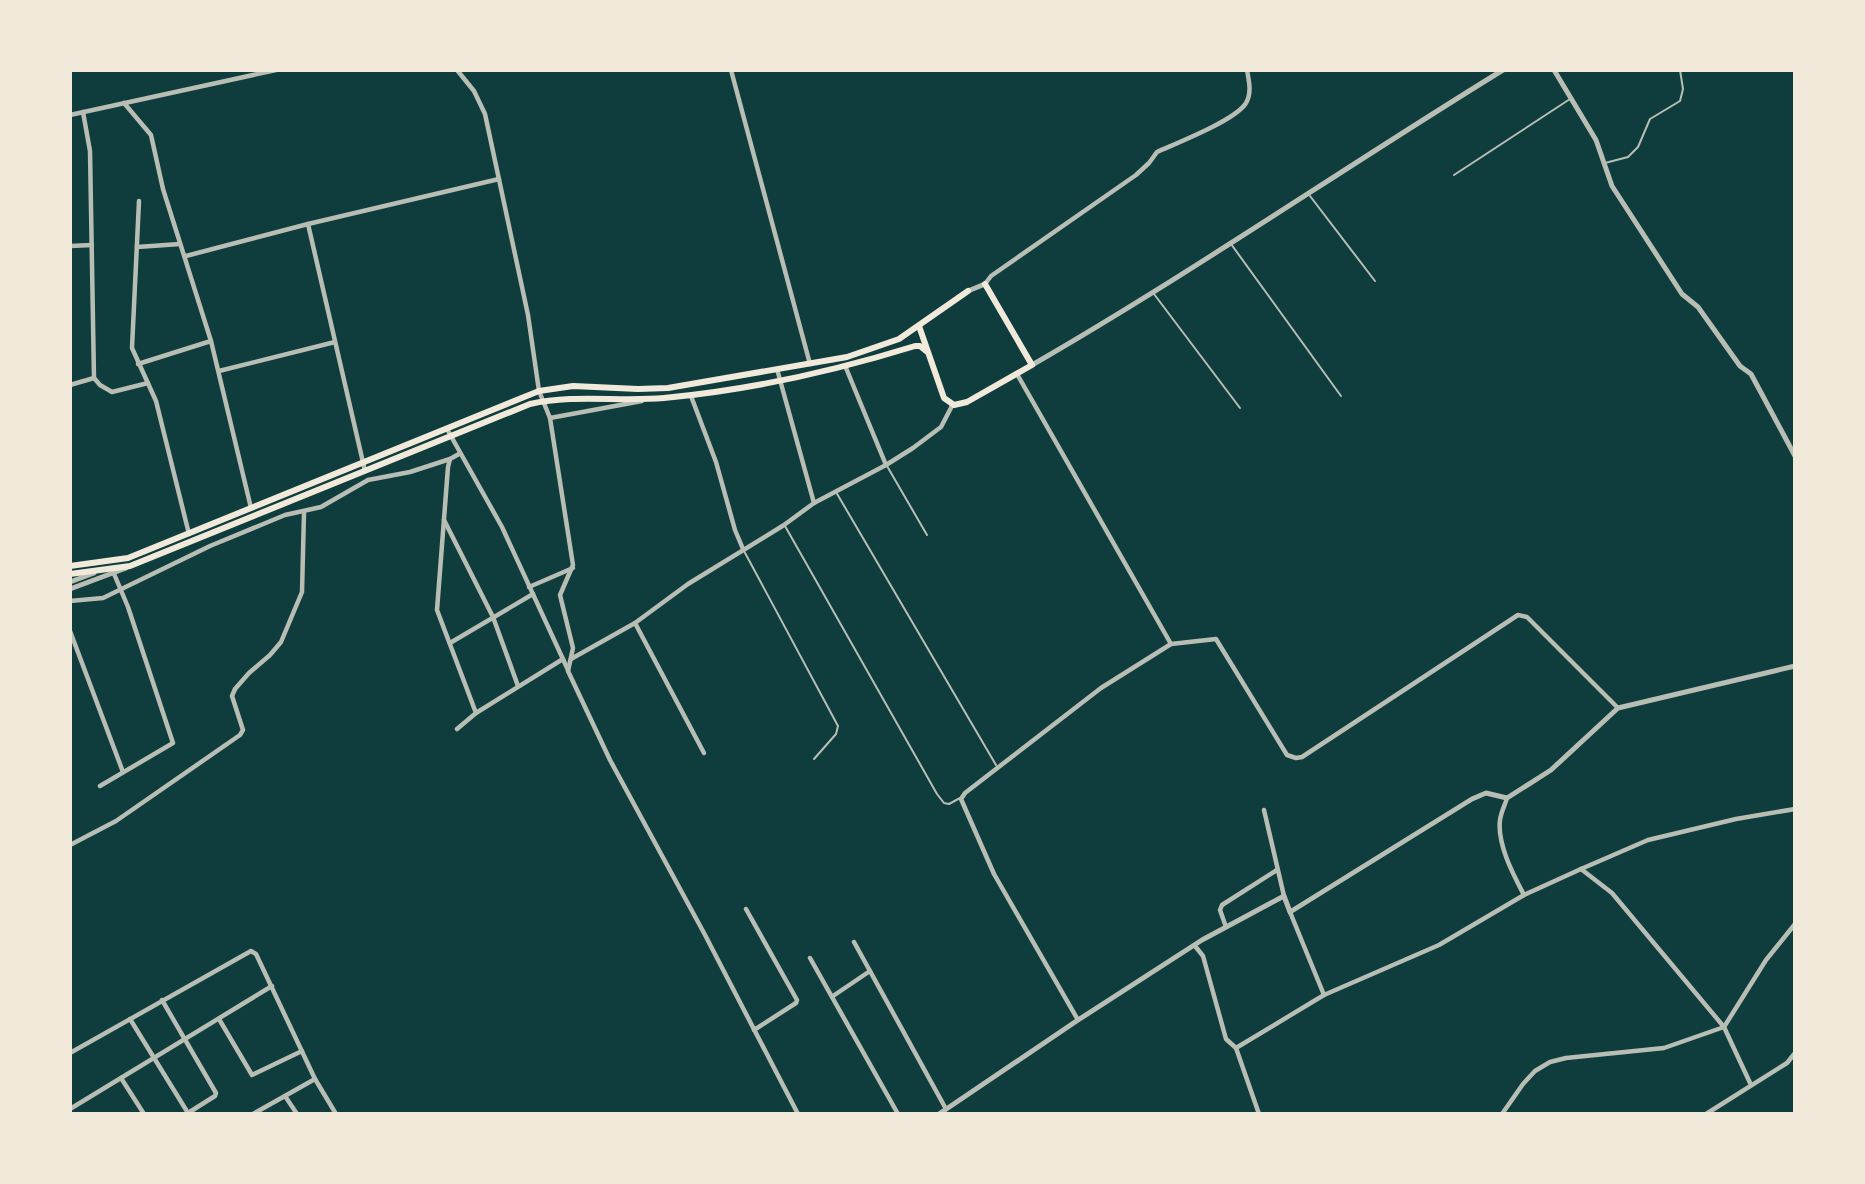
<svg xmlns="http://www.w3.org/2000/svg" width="1865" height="1184" viewBox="0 0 1865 1184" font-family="'Open Sans',sans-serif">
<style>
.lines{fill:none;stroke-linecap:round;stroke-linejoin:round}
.service{stroke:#b8beb3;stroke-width:2}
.minor{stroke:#b8beb3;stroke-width:4.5}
.tertiary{stroke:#b8beb3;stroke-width:5}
.secondary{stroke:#f1e9da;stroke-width:6}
</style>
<rect width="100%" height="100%" fill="#0f3d3e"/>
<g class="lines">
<g class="service">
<path d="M1605 163 1628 157 1638 147 1650 119 1680 101 1683 89 1680 70"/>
<path d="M1454 175 1570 99"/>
<path d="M1310 196 1375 281"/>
<path d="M1231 244 1341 396"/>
<path d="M1154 294 1240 408"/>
<path d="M887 466 927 535"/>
<path d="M836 492 996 765"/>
<path d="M785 526 937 794 944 803 949 804 960 798"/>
<path d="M744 551 838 726 836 734 814 759"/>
</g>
<g class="minor">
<path d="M457 70 474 91 485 114 528 315 539 391 550 418 573 565 560 595 573 648 568 671 610 760 704 933 798 1114"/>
<path d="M731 70 810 364"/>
<path d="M124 103 151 135 163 189 211 341 251 508"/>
<path d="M83 112 90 151 94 378"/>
<path d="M70 115 276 70"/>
<path d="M139 201 132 348 156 401 189 534"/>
<path d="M308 224 365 471"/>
<path d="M70 246 92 245"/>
<path d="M137 247 180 244"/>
<path d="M186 256 308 224 499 179"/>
<path d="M985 284 991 276 1136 175 1149 163 1157 152C1177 143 1236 120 1246 103 1252 93 1249 81 1247 70"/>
<path d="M138 364 211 341"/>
<path d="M846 368 886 465"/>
<path d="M777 369 814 503"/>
<path d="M219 371 335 342"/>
<path d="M1017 374 1171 644"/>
<path d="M94 378 100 385 112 392 148 383"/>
<path d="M70 385 94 378"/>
<path d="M691 396 716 462 735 530 743 549"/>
<path d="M550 418 642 401"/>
<path d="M447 429 502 527 568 670"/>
<path d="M459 454 450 459 448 467 437 610 476 713"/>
<path d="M444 520 493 617 518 686"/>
<path d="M529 587 573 568"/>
<path d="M70 601 103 598 210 546 285 515 321 507 368 480 410 472 450 459"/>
<path d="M635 623 704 753"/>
<path d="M70 631 123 772"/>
<path d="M450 643 533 594"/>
<path d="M571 659 635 623 688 584 784 525 814 503 886 465 913 448 941 427 953 404"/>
<path d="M457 729 476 713 563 659"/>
<path d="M100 786 173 743 128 607 112 569"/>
<path d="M1507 798C1505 805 1501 812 1500 820 1497 844 1513 874 1524 895"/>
<path d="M1264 810 1284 896"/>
<path d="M70 845 116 821 240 735 243 730 232 696 235 689 249 673 270 655 281 642 302 592 304 513"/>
<path d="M1581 869 1612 893 1724 1027 1751 1085"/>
<path d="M746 909 797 1000 796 1003 754 1030"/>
<path d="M1290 912 1324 995"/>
<path d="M1226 927 1220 910 1222 905 1277 870"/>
<path d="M854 942 946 1109"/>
<path d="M1195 946 1203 956 1226 1039 1236 1048 1259 1114"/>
<path d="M810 958 898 1114"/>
<path d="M833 996 870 971"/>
<path d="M162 1000 216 1093 215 1096 188 1113"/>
<path d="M130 1019 188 1113"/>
<path d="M219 1019 252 1075 302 1051"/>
<path d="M1078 1020 994 874 961 799 965 793 1101 688 1171 644 1216 639 1287 755 1296 758 1302 757 1518 615 1527 617 1618 708"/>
<path d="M1236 1048 1324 995 1439 945 1524 895 1581 869 1648 840 1736 819 1795 809"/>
<path d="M70 1053 251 951 256 954 315 1079 336 1114"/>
<path d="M121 1078 144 1114"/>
<path d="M285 1096 297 1114"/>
<path d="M70 1109 272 986"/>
<path d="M70 1113 71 1114"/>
<path d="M253 1114 315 1079"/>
<path d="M1502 1114 1523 1084 1535 1071 1550 1062 1566 1058 1664 1048 1724 1027 1766 960 1795 924"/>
<path d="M1706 1114 1787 1063 1795 1053"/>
</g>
<g class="tertiary">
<path d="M1554 70 1596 140 1612 186 1682 294 1698 307 1740 366 1751 374 1795 456"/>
<path d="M968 291 985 284"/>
<path d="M1032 365C1193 272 1345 167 1503 70"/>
<path d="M70 582 94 573"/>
<path d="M70 589 126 568"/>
<path d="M939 1114 1078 1020 1202 940 1284 896 1290 912 1472 799 1486 793 1507 798 1551 770 1618 708 1795 666"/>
</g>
<g class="secondary">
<path d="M919 326 944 398 954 405 967 402 1032 365 985 284"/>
<path d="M70 566 128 558 539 391 573 386 638 389 668 388 847 357 899 339 968 291"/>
<path d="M70 574 130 566 530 404C574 394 619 402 664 398 752 390 831 372 915 346H920L926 351"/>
</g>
</g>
<rect width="1865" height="1184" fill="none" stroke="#f1e9da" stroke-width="144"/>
</svg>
